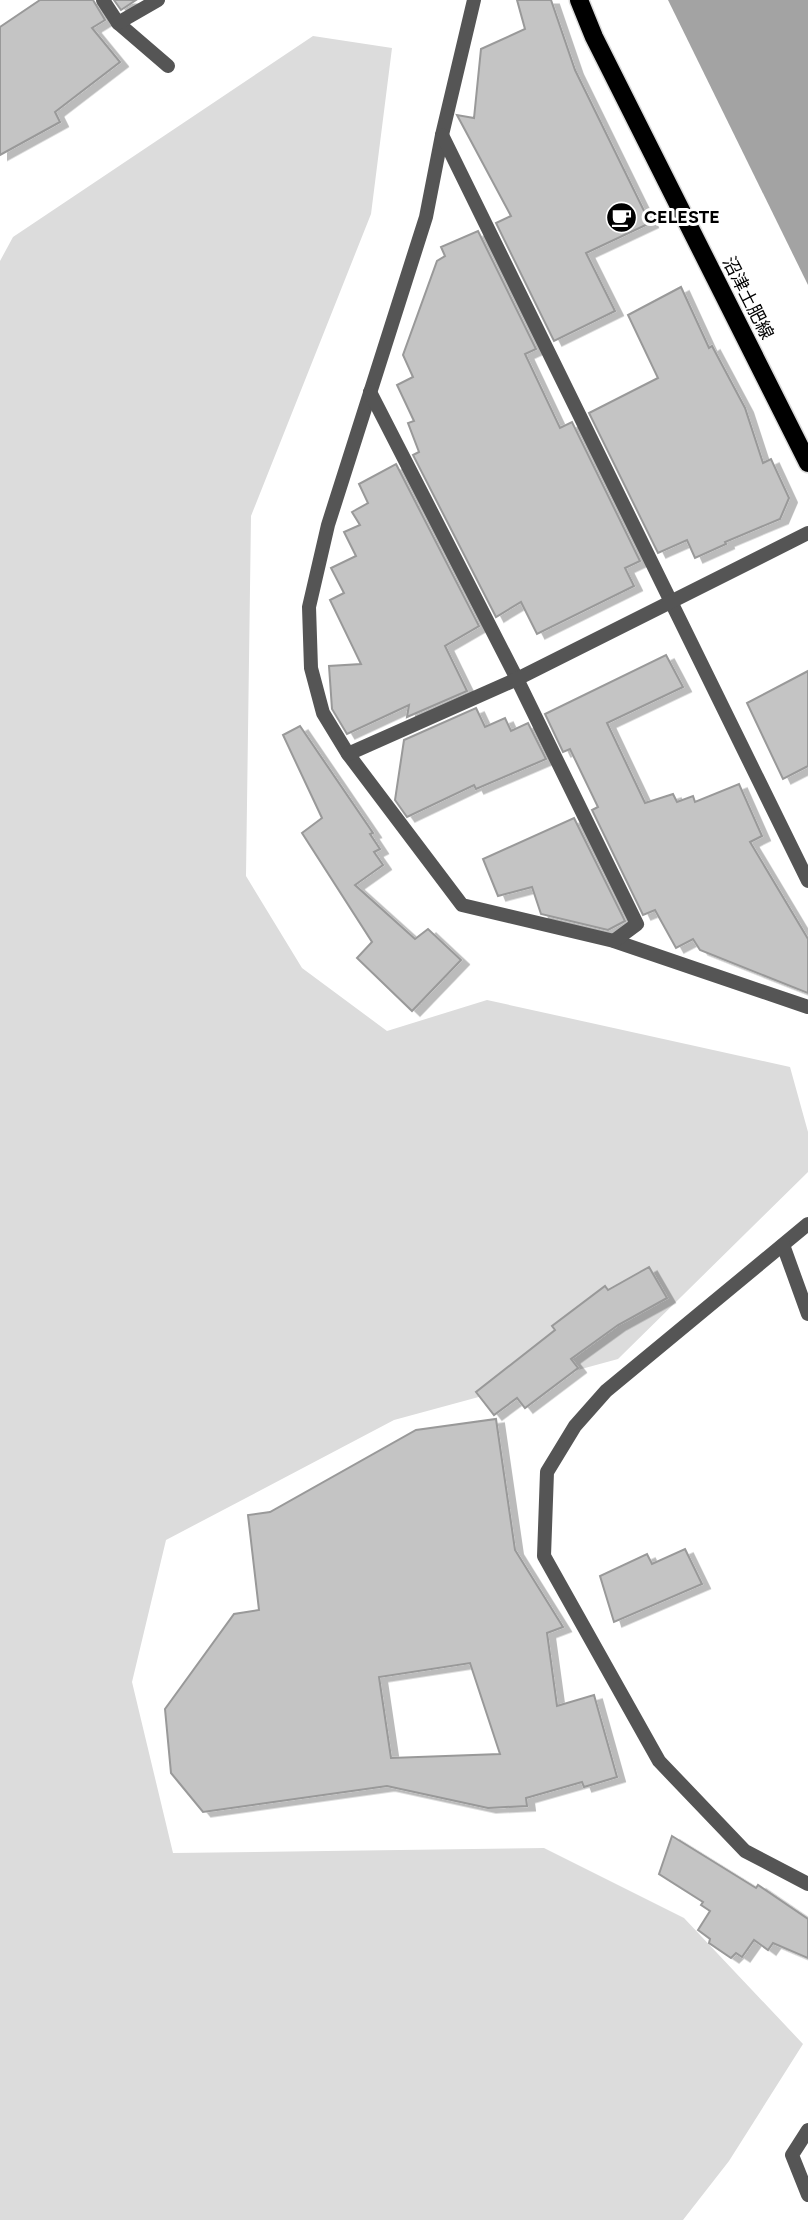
<svg xmlns="http://www.w3.org/2000/svg" width="808" height="2220" viewBox="0 0 808 2220" font-family="Figtree,'Noto Sans JP',sans-serif">
<style>
.green{fill:#dcdcdc}
.water{fill:#a3a3a3}
.building{fill:#c4c4c4;stroke:#999;stroke-width:2;fill-rule:evenodd;filter:url(#shadow)}
.lines{fill:none;stroke-linecap:round;stroke-linejoin:round}
.primary-casing{stroke:#dbdbdb;stroke-width:21}
.minor{stroke:#555;stroke-width:14}
.primary{stroke:#000;stroke-width:18}
.labels{text-anchor:middle;dominant-baseline:central;stroke-width:6;stroke-linejoin:round;paint-order:stroke}
.poi-label{font-size:18px;font-weight:bold;fill:#000;stroke:#fff;text-anchor:start}
.street-label{font-size:18px;fill:#000;stroke:#fff}
</style>
<defs>
<filter id="shadow"><feDropShadow dx="8" dy="4.5" stdDeviation="0" flood-color="#0004"/></filter>
</defs>
<rect width="100%" height="100%" fill="#fff"/>
<path class="green" d="M313 36 392 48 371 214 251 516 246 876 302 968 387 1031 487 1000 790 1067 808 1132V1172L618 1359 394 1420 166 1540 132 1682 173 1853 544 1848 684 1918 803 2044 729 2161 683 2220H0V261L13 237Z"/>
<path class="water" d="M668 0H808V285Z"/>
<g class="building">
<path d="M40 0H93L105 20 92 28 120 62 55 112 60 122 0 155V27Z"/>
<path d="M114 0H136L121 10Z"/>
<path d="M517 0H551L575 70 650 223 586 253 615 311 554 341 496 223 511 216 457 115 474 118 481 49 525 29Z"/>
<path d="M478 231 536 349 525 354 560 428 572 422 640 561 625 568 634 586 537 634 521 602 496 617 413 455 419 452 408 423 414 421 397 385 413 377 403 355 437 261 445 256 441 247Z"/>
<path d="M681 287 709 348 712 346 745 408 763 463 771 459 789 498 780 519 725 542 726 544 695 558 687 540 658 553 589 413 658 378 628 315Z"/>
<path d="M396 464 479 626 445 646 467 691 407 717 409 705 347 734 332 709 329 666 361 664 330 600 344 593 331 568 356 556 344 532 360 525 352 512 368 503 359 484Z"/>
<path d="M666 655 683 687 607 723 645 803 673 794 677 802 693 796 695 802 739 784 762 836 750 842 808 939V993L700 950 693 939 676 948 655 910 643 915 592 810 598 807 570 749 563 752 545 714Z"/>
<path d="M808 671V766L783 779 747 703Z"/>
<path d="M476 708 485 727 505 718 511 731 528 723 546 759 476 789 474 785 407 817 395 800 404 740Z"/>
<path d="M300 726 373 833 370 834 380 849 374 852 383 865 355 885 415 939 428 929 461 960 412 1011 357 958 372 942 302 833 322 818 283 735Z"/>
<path d="M574 818 625 921 608 930 541 914 532 887 498 896 483 859Z"/>
<path d="M649 1267 667 1298 618 1325 571 1359 578 1368 525 1408 517 1398 494 1415 476 1392 555 1330 552 1326 605 1286 608 1290Z"/>
<path d="M496 1419 515 1550 563 1627 547 1633 557 1706 594 1695 617 1777 584 1787 582 1782 526 1798 527 1806 488 1808 387 1786 203 1812 171 1773 165 1709 234 1614 259 1610 248 1515 270 1512 416 1430ZM470 1663 500 1754 391 1758 379 1677Z"/>
<path d="M685 1549 702 1584 614 1622 600 1576 647 1554 652 1564Z"/>
<path d="M672 1836 756 1888 758 1885 808 1919V1958L773 1943 768 1950 754 1940 742 1957 736 1953 731 1958 709 1943 710 1939 698 1930 710 1911 701 1905 703 1902 659 1874Z"/>
</g>
<g class="lines">
<defs>
<path id="primary" d="M579 0 594 37 808 463"/>
</defs>
<use href="#primary" class="primary-casing"/>
<g class="minor">
<path d="M103 0 118 23 168 66"/>
<path d="M474 0 442 135 426 217 328 525 309 607 311 668 323 713 348 754 462 905 614 941 808 1007"/>
<path d="M118 23 158 0"/>
<path d="M442 135 808 881"/>
<path d="M370 392 517 679 637 924 614 941"/>
<path d="M348 754 517 679 808 533"/>
<path d="M808 1224 606 1391 575 1426 547 1472 544 1556 659 1761 745 1851 808 1884"/>
<path d="M783 1245 808 1314"/>
<path d="M808 2130 792 2155 808 2195"/>
</g>
<use href="#primary" class="primary"/>
</g>
<defs>
<symbol id="cafe-disc" viewBox="-11 -11 22 22"><circle r="9.5" fill="#000" stroke="#fff"/><path d="M-5.5-4.5H6V0H3Q3 3.5 0 3.5H-2.5Q-5.5 3.5-5.5 0ZM3-3.2v2h1.7v-2ZM-6 4.5H4V6H-6Z" fill="#fff"/></symbol>
</defs>
<g fill-rule="evenodd">
<use href="#cafe-disc" x="604" y="200" width="35" height="35"/>
</g>
<g class="labels">
<g class="poi-label">
<text x="644" y="217">CELESTE</text>
</g>
<g class="street-label">
<text transform="translate(748 298) rotate(63)">沼津土肥線</text>
</g>
</g>
</svg>
